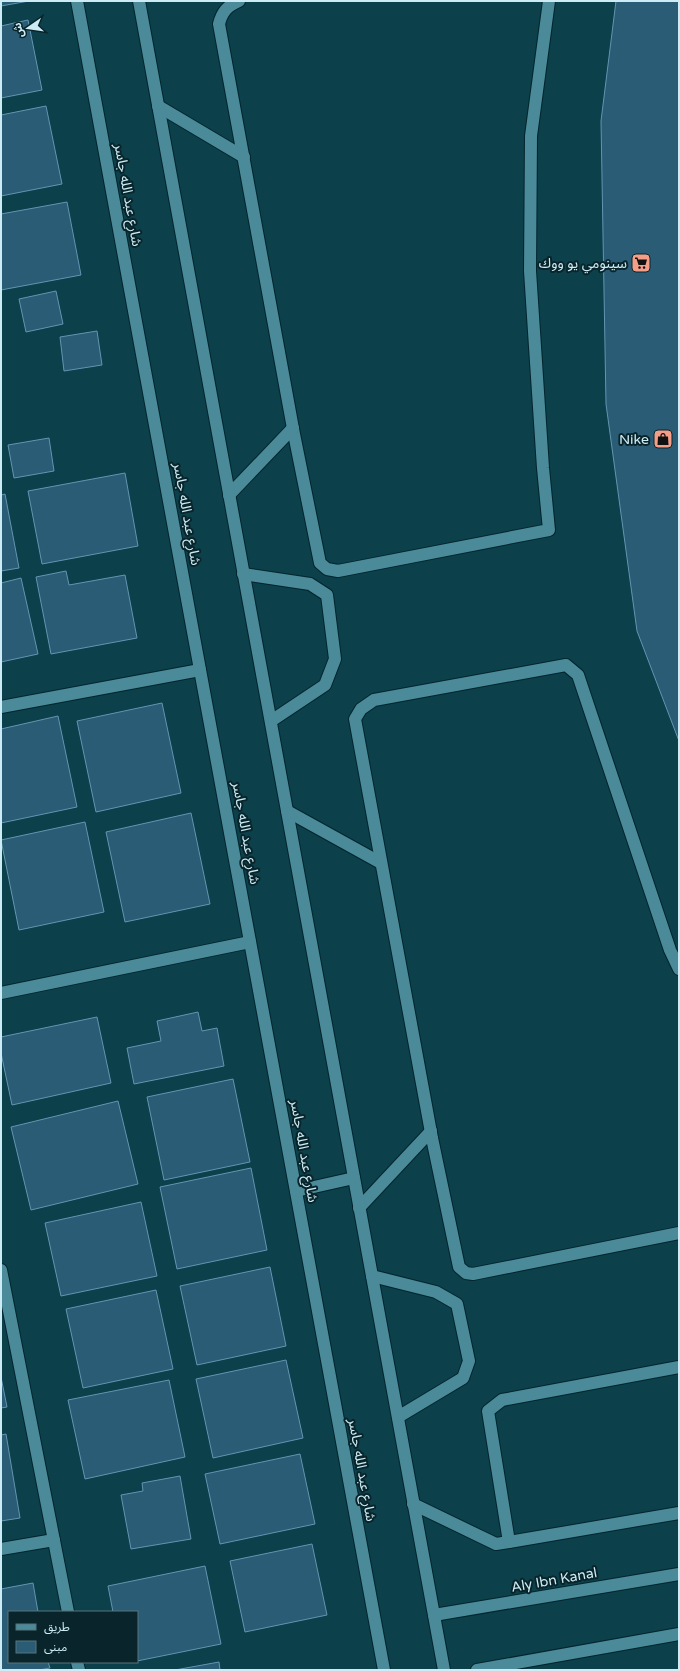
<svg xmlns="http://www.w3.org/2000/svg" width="680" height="1671" viewBox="0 0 680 1671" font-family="'Varela Round','Noto Sans Arabic',sans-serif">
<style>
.building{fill:#2a5c76;stroke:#6395b2}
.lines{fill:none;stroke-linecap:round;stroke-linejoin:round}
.lane-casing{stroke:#02252d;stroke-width:14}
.street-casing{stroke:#02252d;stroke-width:14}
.lane{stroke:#4a8a99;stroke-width:12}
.street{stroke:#4a8a99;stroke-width:12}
.labels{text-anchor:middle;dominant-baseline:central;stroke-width:4;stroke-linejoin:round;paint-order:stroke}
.street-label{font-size:14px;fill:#ccebf4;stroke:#09252b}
.poi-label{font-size:14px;fill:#ccebf4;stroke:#09252b;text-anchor:end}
</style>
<rect width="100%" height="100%" fill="#0c404b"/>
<g class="building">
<path d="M1 1H29L1 6Z"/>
<path d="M616 1H679V741L637 631 606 404 601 121Z"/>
<path d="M28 20 42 90 1 98V26Z"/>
<path d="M46 106 62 184 1 196V115Z"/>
<path d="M67 202 81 275 1 290V214Z"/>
<path d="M56 291 63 324 26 332 19 299Z"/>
<path d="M97 331 102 365 64 371 60 337Z"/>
<path d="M49 438 54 471 14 478 8 445Z"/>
<path d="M125 473 138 546 42 564 28 491Z"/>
<path d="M5 494 19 568 1 571V495Z"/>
<path d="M66 571 69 585 125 575 137 638 51 654 36 577Z"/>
<path d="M21 578 38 654 1 662V583Z"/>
<path d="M162 703 181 793 96 812 77 721Z"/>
<path d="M58 716 77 807 1 823V729Z"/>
<path d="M191 813 210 904 125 922 106 832Z"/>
<path d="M85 822 104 912 19 930 1 840Z"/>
<path d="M198 1012 202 1031 217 1028 224 1066 134 1084 127 1048 161 1041 157 1021Z"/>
<path d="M97 1017 111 1083 12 1105 1 1053V1037Z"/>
<path d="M233 1079 250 1162 164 1180 147 1097Z"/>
<path d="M118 1101 138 1184 31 1210 11 1127Z"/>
<path d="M251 1168 267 1250 177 1269 160 1187Z"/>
<path d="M141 1202 157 1276 61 1296 45 1223Z"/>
<path d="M270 1267 286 1346 197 1365 180 1286Z"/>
<path d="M156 1290 173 1369 83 1388 66 1309Z"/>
<path d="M286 1360 303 1438 213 1458 196 1379Z"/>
<path d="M1 1377 7 1407 1 1408Z"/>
<path d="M169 1380 185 1457 85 1479 68 1400Z"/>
<path d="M6 1434 20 1518 1 1521V1435Z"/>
<path d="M300 1454 315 1524 220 1544 205 1474Z"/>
<path d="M180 1476 191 1539 131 1549 121 1495 143 1491 142 1483Z"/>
<path d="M312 1544 327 1615 245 1632 230 1561Z"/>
<path d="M205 1566 221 1644 137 1661V1612H113L108 1586Z"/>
<path d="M33 1583 38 1612H9V1662H48L50 1668 39 1670H1V1589Z"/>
<path d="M219 1662 220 1670H175Z"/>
</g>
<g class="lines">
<defs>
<g id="lane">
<path d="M239 1C227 6 222 12 219 24L294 434 320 563 327 569 338 571 549 530 543 468 530 271 531 136 549 1"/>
<path d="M158 106 244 157"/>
<path d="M229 495 293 428"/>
<path d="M243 574 310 584 327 595 335 659 325 685 271 721"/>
<path d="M1 707 200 670"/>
<path d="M287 811 381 863"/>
<path d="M679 969 670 950 578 675 566 665 374 700 361 709 355 719 432 1138 459 1267 466 1273 473 1274 679 1233"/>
<path d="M1 993 250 942"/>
<path d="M359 1208 431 1131"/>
<path d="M1 1270 68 1612"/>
<path d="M372 1276 436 1292 457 1304 469 1361 463 1378 398 1417"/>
<path d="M413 1504 496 1544 509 1542 488 1411 502 1400 679 1367"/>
<path d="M509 1542 679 1513"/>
<path d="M1 1549 54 1540"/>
<path d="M77 1662 79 1670"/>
</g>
<g id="street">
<path d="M77 1 384 1670"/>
<path d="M139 1 444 1670"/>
<path d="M296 1191 354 1178"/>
<path d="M434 1615 679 1574"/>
<path d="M477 1670 679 1634"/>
</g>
</defs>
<use href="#lane" class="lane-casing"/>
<use href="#street" class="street-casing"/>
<use href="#lane" class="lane"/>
<use href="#street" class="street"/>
</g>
<defs>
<symbol id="supermarket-square" viewBox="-11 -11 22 22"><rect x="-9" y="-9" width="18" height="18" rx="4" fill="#f49e88" stroke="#09252b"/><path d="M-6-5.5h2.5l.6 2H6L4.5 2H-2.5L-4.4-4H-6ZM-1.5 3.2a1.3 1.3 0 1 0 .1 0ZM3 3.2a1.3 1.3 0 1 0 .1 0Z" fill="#111"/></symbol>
<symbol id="shop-square" viewBox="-11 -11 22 22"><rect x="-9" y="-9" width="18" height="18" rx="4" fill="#f49e88" stroke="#09252b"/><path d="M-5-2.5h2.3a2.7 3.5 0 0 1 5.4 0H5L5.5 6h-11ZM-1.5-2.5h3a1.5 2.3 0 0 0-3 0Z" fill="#111"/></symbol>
</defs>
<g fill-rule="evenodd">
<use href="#supermarket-square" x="630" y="252" width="22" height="22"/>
<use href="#shop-square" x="652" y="428" width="22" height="22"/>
</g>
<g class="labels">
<g class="street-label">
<text transform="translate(128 195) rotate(80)">شارع عبد الله جاسر</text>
<text transform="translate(187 514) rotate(80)">شارع عبد الله جاسر</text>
<text transform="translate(246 833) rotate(80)">شارع عبد الله جاسر</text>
<text transform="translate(304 1151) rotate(80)">شارع عبد الله جاسر</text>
<text transform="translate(362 1470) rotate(80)">شارع عبد الله جاسر</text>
<text transform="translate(554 1580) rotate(-10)">Aly Ibn Kanal</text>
</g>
<g class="poi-label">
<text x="627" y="263">سينومي يو ووك</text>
<text x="649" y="439">Nike</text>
</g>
</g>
<rect width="680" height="1671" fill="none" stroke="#ccebf4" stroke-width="4"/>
<rect x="8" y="1611" width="130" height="52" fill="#09252b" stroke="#57747b"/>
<rect x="16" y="1624" width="20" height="6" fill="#4a8a99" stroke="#57747b"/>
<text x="44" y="1631" font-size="12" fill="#ccebf4">طريق</text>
<rect x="16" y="1641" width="20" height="12" fill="#2a5c76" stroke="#57747b"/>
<text x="44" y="1651" font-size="12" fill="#ccebf4">مبنى</text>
<g transform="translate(28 28) rotate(257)" stroke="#09252b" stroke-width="3" paint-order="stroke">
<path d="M0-3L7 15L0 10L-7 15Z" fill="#ccebf4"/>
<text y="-6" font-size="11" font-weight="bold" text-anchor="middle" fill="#ccebf4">ش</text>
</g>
</svg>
